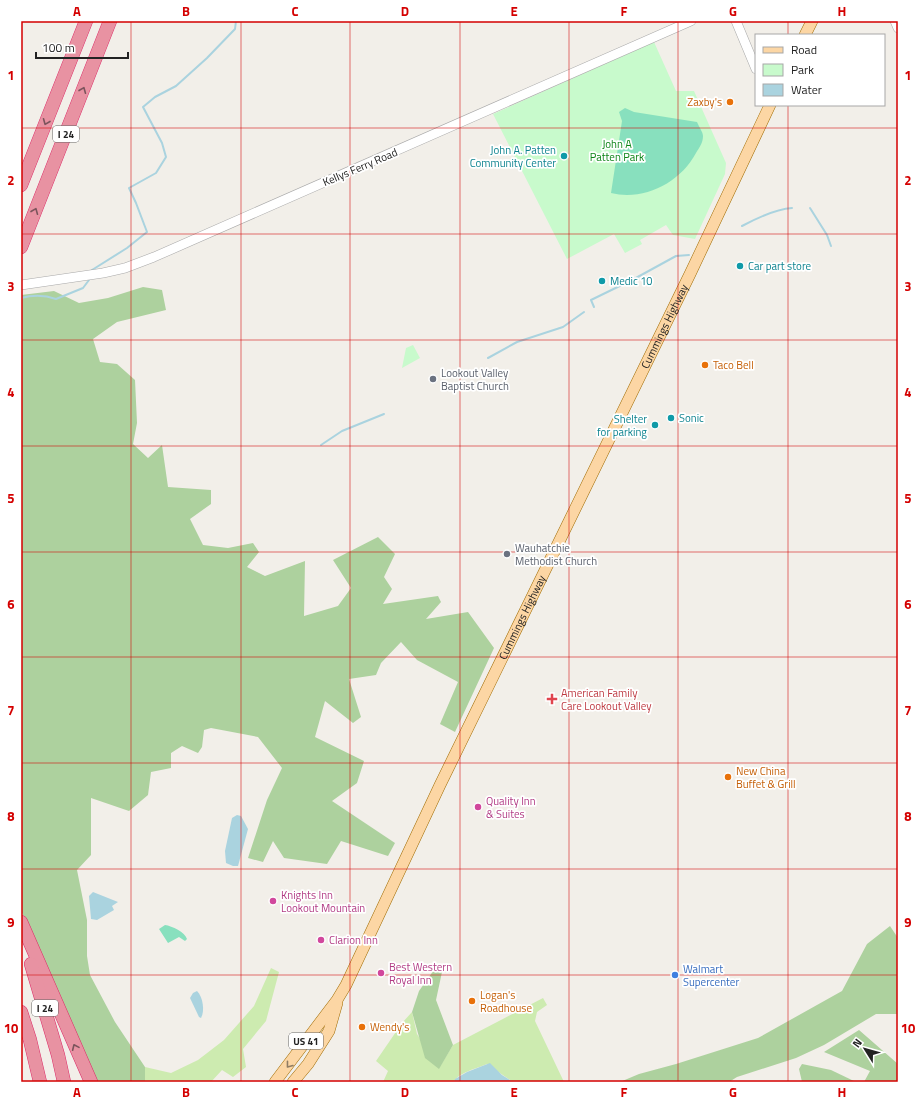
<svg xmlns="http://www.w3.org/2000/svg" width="919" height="1103" viewBox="0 0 919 1103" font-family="'Titillium Web',sans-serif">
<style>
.grass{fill:#cdebb0}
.forest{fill:#add19e}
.park{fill:#c8facc}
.pitch{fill:#88e0be}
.water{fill:#aad3df}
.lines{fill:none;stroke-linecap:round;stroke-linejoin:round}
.stream{stroke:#aad3df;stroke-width:2}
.minor-casing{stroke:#a9a9a9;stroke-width:10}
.major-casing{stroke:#a06b00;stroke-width:12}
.highway-casing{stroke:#dc2a67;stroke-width:14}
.minor{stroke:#fff;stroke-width:9}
.major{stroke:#fcd6a4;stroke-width:11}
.highway{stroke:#e892a2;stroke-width:13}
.oneway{stroke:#7b545c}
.oneway2{stroke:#8f7c63}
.grid{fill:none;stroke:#d40000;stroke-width:1;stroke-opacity:0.55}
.food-dot{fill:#e8710a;stroke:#fff;stroke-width:1.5}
.culture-dot{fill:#0f9aa8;stroke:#fff;stroke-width:1.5}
.worship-dot{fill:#6b7280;stroke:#fff;stroke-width:1.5}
.health-dot{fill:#e0444e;stroke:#fff;stroke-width:1.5}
.hotel-dot{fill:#d1479c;stroke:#fff;stroke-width:1.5}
.shop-dot{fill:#3f7fe0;stroke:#fff;stroke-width:1.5}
.labels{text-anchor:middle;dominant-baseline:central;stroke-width:3.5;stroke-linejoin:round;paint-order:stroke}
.shield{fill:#fff;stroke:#646464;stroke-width:1}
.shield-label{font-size:10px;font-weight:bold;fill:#222}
.food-label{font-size:11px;fill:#c56008;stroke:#fff;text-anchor:start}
.park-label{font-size:11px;fill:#0c8416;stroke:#fff}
.culture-label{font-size:11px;fill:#0d838f;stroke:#fff;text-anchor:start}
.street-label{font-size:11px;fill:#222;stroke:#fff}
.worship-label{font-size:11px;fill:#5b616d;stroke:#fff;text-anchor:start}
.health-label{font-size:11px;fill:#be3a42;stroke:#fff;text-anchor:start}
.hotel-label{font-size:11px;fill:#b23c85;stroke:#fff;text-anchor:start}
.shop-label{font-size:11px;fill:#366cbe;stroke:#fff;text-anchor:start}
.neatline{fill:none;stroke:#d40000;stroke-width:1.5}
.grid-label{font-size:13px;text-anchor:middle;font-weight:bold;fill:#d40000}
</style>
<rect width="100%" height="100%" fill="#f2efe9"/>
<g class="grass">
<path d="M271 968 279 972 266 1021 243 1049 246 1067 233 1077 222 1070 211 1082H145V1067L171 1073 198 1060 224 1040 254 1006Z"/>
<path d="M543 998 547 1005 537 1012 535 1021 564 1082H513L487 1064C478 1068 457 1073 454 1082H383L388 1071 376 1061 402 1023 412 1012 417 1034 439 1068 453 1045Z"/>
</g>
<g class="forest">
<path d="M143 287 162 290 166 310 117 322 93 339 100 362 117 364 135 380 137 423 133 444 148 458 162 445 168 487 211 490V504L190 519 203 545 228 548 253 543 259 552 247 567 265 576 305 561 304 616 338 606 351 588 333 560 378 537 395 554 384 577 392 589 383 604 438 596 441 602 426 619 468 612 494 648 455 732 440 724 458 682 417 660 401 642 381 663 376 675 349 679 361 717 353 723 325 701 315 737 364 761 357 783 332 801 395 843 388 856 341 841 327 864 284 858 273 841 263 862 248 858 267 800 282 768 258 737 211 728 204 730 202 747 198 753 182 746 171 753V768L151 772 148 795 129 811 91 798V855L77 870 87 920V956L90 975 115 1022 145 1067V1082H98L68 1021 21 910V295L54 291 79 303 108 298Z"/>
<path d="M890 926 898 938V1014H876L824 1045 796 1058 737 1077 729 1082H620L639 1074 676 1064 758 1038 842 991 867 944Z"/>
<path d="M436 967 442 972 436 1000 453 1045 439 1069 425 1058 412 1012 419 991Z"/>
<path d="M859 1030 898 1064V1082H864L870 1071 824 1052Z"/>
<path d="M802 1064 831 1070 856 1082H802L799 1069Z"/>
</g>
<g class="park">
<path d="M654 42 676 91H694L726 163 725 174 695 239 673 235 666 225 640 240 642 244 625 253 614 234 567 259 493 114Z"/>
<path d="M413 345 420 358 402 368 406 348Z"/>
</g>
<g class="pitch">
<path d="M625 108 634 112 697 122C699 127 703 132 703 136 703 143 699 148 696 153 680 183 644 201 611 193L622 121 619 112Z"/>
<path d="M165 925C172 926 185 932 187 939L185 941 179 937 168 943 159 929Z"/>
</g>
<g class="water">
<path d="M237 815 241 816 248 829 238 866H233L226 863 225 851 232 818Z"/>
<path d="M93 892 118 902 112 906 114 910 97 920 91 919 89 896Z"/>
<path d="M197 991C203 997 205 1011 201 1018L199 1017 190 998 193 993Z"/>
<path d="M490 1063 502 1075 513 1082H454L455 1079 467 1072Z"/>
</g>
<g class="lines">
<g class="stream">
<path d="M810 208 827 235 831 246"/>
<path d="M742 226C757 218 775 209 792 208"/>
<path d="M92 270 127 248 147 232 136 203 129 188 156 173 166 157 162 143 143 107 155 97 176 86 207 58 235 29 236 21"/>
<path d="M21 298C32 295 45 295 56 299L83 288 89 280"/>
<path d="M594 307 591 300 634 279 676 256 689 255"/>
<path d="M488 358 517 342 563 327 584 312"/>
<path d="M321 445 342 431 384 414"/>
</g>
<defs>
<g id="minor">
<path d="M736 21 756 69"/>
<path d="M895 21 898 28"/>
<path d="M21 285 103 273 125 268 154 257 691 21"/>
</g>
<g id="major">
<path d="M805 35 812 21"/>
<path id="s1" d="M275 1082 337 1000 346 985 440 785 690 274 770 105"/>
<path d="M293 1082 308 1064 329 1031 337 1003"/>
</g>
<g id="highway">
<path d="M21 185 86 21"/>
<path d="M21 247 110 21"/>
<path d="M21 922 91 1082"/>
<path d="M31 964 58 1055 64 1082"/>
<path d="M21 1012 30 1040 40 1082"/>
</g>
</defs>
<use href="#minor" class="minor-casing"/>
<use href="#major" class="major-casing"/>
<use href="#highway" class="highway-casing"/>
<use href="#minor" class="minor"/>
<use href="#major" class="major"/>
<use href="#highway" class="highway"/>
</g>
<defs><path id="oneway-chevron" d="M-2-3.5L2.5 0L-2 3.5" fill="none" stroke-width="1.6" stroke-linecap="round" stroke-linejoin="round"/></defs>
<g class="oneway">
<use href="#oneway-chevron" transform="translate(83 90) rotate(-68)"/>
<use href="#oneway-chevron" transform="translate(46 122) rotate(112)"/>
<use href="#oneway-chevron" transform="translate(35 211) rotate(-68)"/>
<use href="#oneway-chevron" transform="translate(75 1047) rotate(-114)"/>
</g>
<use class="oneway2" href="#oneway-chevron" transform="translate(289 1065) rotate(128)"/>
<path class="grid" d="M131 21V1082M241 21V1082M350 21V1082M460 21V1082M569 21V1082M678 21V1082M788 21V35M788 105V1082M21 128H898M21 234H898M21 340H898M21 446H898M21 552H898M21 657H898M21 763H898M21 869H898M21 975H898"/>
<g class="food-dot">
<circle cx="730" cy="102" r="4"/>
<circle cx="705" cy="365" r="4"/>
<circle cx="728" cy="777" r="4"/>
<circle cx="472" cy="1001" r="4"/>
<circle cx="362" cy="1027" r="4"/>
</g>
<g class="culture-dot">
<circle cx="564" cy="156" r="4"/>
<circle cx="740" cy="266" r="4"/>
<circle cx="602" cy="281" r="4"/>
<circle cx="671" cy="418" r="4"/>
<circle cx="655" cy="425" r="4"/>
</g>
<g class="worship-dot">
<circle cx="433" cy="379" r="4"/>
<circle cx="507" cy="554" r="4"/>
</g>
<path class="health-dot" d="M550 693h4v4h4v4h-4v4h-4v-4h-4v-4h4z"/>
<g class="hotel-dot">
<circle cx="478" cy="807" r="4"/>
<circle cx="273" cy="901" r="4"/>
<circle cx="321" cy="940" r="4"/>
<circle cx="381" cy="973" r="4"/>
</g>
<circle class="shop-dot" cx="675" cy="975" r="4"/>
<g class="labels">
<g class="shield">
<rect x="53" y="126" width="26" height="16" rx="3"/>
<rect x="32" y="1000" width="26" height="16" rx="3"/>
<rect x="289" y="1033" width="34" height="16" rx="3"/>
</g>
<g class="shield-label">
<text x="66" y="134">I 24</text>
<text x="45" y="1008">I 24</text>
<text x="306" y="1041">US 41</text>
</g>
<g class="food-label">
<text x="722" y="102" text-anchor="end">Zaxby's</text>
<text x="713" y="365">Taco Bell</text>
<text x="736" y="771">New China<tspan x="736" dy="13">Buffet &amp; Grill</tspan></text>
<text x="480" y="995">Logan's<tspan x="480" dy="13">Roadhouse</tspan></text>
<text x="370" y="1027">Wendy's</text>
</g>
<g class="park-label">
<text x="617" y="144">John A<tspan x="617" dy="13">Patten Park</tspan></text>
</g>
<g class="culture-label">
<text x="556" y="150" text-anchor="end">John A. Patten<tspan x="556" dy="13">Community Center</tspan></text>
<text x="748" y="266">Car part store</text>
<text x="610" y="281">Medic 10</text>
<text x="679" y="418">Sonic</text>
<text x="647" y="419" text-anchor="end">Shelter<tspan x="647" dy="13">for parking</tspan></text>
</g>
<g class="street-label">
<text transform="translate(360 167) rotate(-23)">Kellys Ferry Road</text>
<text stroke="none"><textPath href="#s1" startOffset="852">Cummings Highway</textPath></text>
<text stroke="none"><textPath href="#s1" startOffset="528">Cummings Highway</textPath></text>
</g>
<g class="worship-label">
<text x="441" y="373">Lookout Valley<tspan x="441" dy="13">Baptist Church</tspan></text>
<text x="515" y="548">Wauhatchie<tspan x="515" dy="13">Methodist Church</tspan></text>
</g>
<g class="health-label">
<text x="561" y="693">American Family<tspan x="561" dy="13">Care Lookout Valley</tspan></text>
</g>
<g class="hotel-label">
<text x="486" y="801">Quality Inn<tspan x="486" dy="13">&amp; Suites</tspan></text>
<text x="281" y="895">Knights Inn<tspan x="281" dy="13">Lookout Mountain</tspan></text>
<text x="329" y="940">Clarion Inn</text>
<text x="389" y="967">Best Western<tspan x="389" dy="13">Royal Inn</tspan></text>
</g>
<g class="shop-label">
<text x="683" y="969">Walmart<tspan x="683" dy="13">Supercenter</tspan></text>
</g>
</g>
<rect width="919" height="1103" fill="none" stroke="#ffffff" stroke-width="44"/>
<rect x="755" y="34" width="130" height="72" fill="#ffffff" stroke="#a7a7a7"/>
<rect x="763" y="47" width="20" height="6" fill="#fcd6a4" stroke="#a7a7a7"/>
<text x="791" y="54" font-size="12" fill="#222222">Road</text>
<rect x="763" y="64" width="20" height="12" fill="#c8facc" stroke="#a7a7a7"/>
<text x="791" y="74" font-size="12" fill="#222222">Park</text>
<rect x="763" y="84" width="20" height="12" fill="#aad3df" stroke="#a7a7a7"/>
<text x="791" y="94" font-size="12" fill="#222222">Water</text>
<g transform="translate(865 1049) rotate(307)" stroke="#ffffff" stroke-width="3" paint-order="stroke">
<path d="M0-3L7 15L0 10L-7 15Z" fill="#222222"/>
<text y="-6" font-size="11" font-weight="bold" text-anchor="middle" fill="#222222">N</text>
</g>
<path d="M36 52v6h92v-6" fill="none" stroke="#222222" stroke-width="2"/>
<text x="42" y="52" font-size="12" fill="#222222" stroke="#ffffff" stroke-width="3" paint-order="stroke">100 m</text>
<rect x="22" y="22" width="875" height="1059" class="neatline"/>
<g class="grid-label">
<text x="77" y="16">A</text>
<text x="186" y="16">B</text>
<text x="295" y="16">C</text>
<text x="405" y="16">D</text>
<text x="514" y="16">E</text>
<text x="624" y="16">F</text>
<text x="733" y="16">G</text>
<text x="842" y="16">H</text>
<text x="11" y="80">1</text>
<text x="908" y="80">1</text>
<text x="11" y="185">2</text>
<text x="908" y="185">2</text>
<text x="11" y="291">3</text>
<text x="908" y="291">3</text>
<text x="11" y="397">4</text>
<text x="908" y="397">4</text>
<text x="11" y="503">5</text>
<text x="908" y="503">5</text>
<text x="11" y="609">6</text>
<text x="908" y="609">6</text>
<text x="11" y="715">7</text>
<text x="908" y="715">7</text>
<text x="11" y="821">8</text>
<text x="908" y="821">8</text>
<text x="11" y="927">9</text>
<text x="908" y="927">9</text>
<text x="11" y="1033">10</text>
<text x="908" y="1033">10</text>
<text x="77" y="1097">A</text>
<text x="186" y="1097">B</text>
<text x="295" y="1097">C</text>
<text x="405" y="1097">D</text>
<text x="514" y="1097">E</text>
<text x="624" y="1097">F</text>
<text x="733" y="1097">G</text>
<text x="842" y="1097">H</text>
</g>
</svg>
